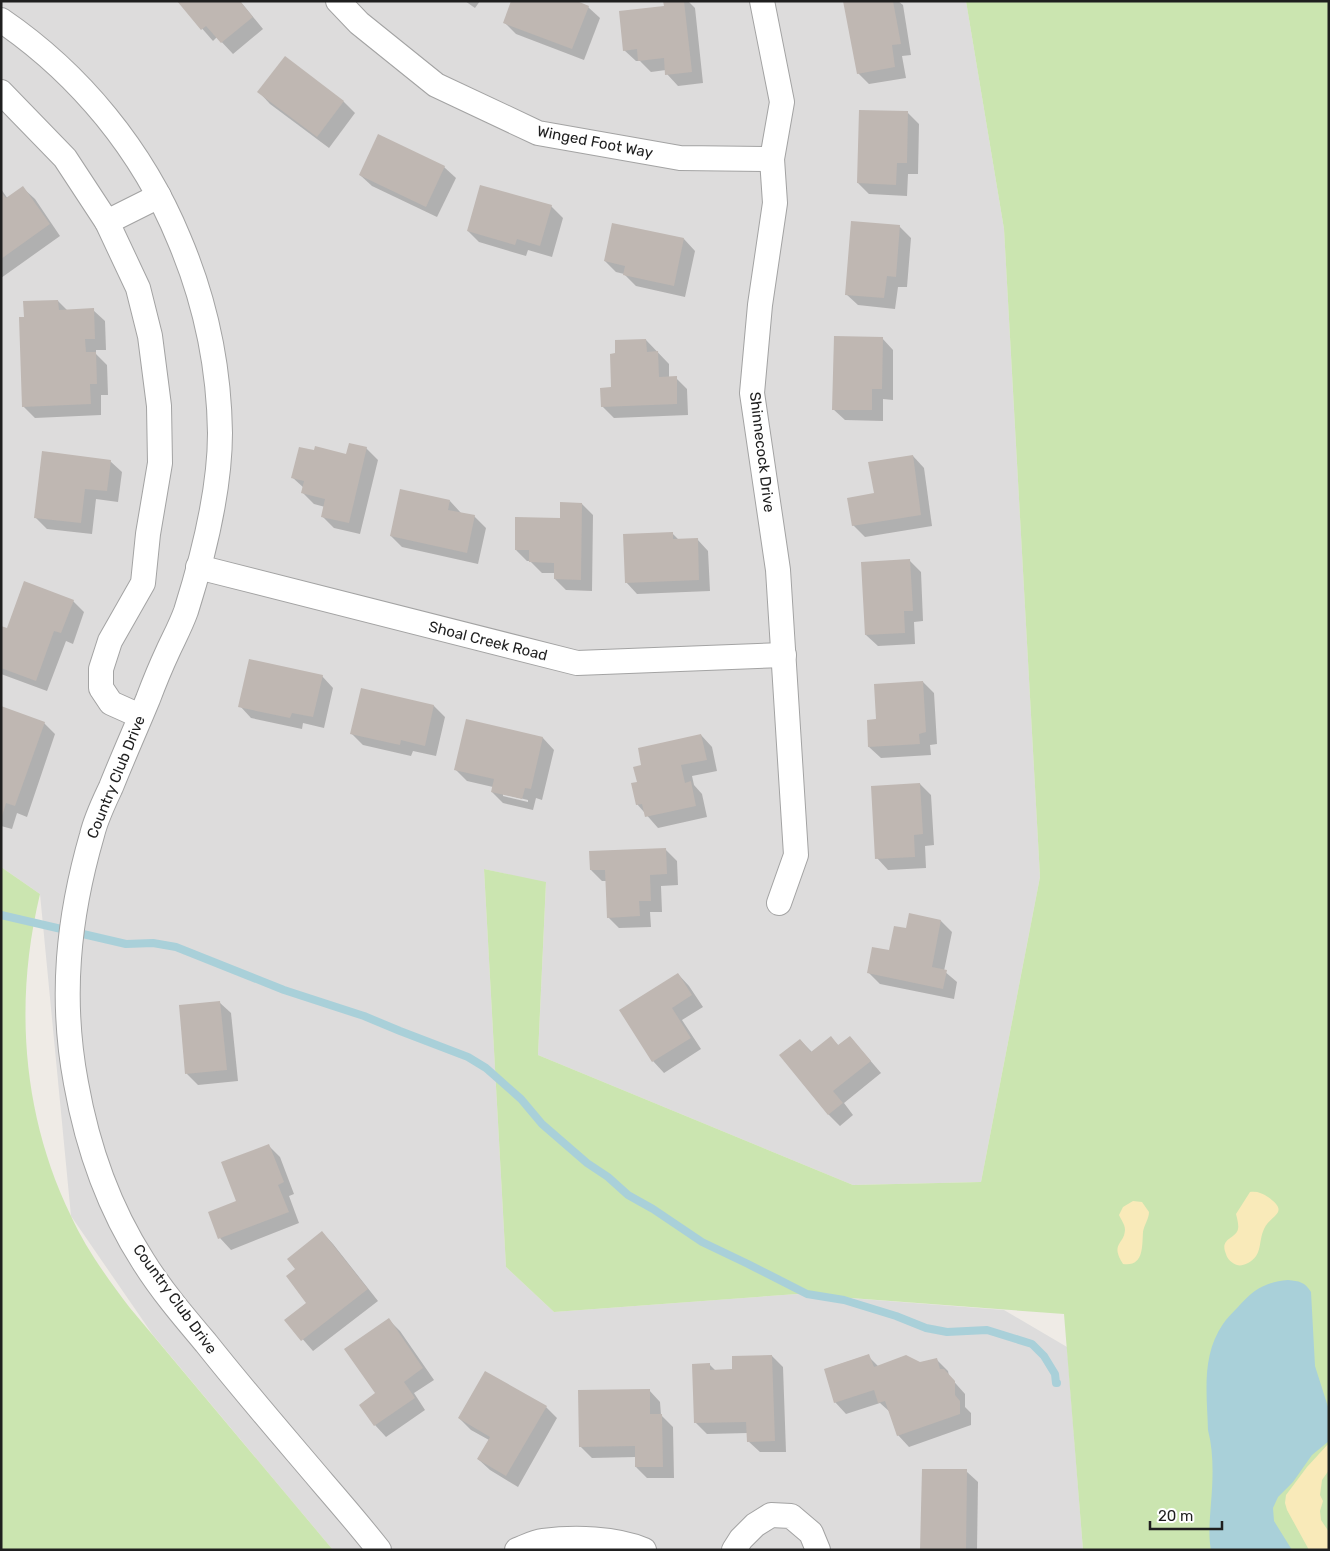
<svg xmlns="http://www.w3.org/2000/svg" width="1330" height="1551" viewBox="0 0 1330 1551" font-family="Rubik,sans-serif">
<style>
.residential{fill:#dddcdc}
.grass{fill:#cbe5b0}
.sand{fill:#f9eab9}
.water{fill:#a9d0d9}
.shadow{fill:#0003;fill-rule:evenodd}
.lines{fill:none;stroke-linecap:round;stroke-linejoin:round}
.stream{stroke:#a9d0d9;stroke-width:8}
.building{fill:#bfb7b2}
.minor-casing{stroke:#a3a3a3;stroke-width:26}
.minor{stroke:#fff;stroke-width:24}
.labels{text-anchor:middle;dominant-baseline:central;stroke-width:5;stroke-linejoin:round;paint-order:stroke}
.street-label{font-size:15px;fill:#1f1f1f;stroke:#fff}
</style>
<rect width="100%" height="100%" fill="#efebe6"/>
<path class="residential" d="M1 1H966L1004 229 1040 877 981 1182 853 1185 538 1055 546 883 484 869 506 1267 554 1312 797 1294 1004 1310 1067 1347 1083 1550H333L153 1335 71 1216 40 894 1 867Z"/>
<g class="grass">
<path d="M966 1H1329V1550H1083L1064 1314 797 1294 554 1312 506 1267 484 869 546 882 538 1055 853 1185 981 1182 1040 877 1004 229Z"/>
<path d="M1 867 40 894C14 1002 22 1115 71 1216 86 1249 108 1279 130 1308L333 1550H1Z"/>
</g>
<g class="sand">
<path d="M1250 1192C1257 1191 1262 1193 1268 1197 1291 1213 1270 1215 1264 1229 1258 1242 1263 1255 1248 1263 1244 1265 1240 1266 1237 1265 1232 1263 1227 1259 1226 1254 1219 1238 1236 1239 1238 1229 1239 1225 1237 1218 1236 1214Z"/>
<path d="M1133 1201 1142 1202 1149 1212C1149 1219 1144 1225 1143 1232 1142 1246 1144 1267 1123 1264 1110 1243 1124 1245 1125 1230 1125 1224 1121 1220 1119 1215L1123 1207Z"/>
<path d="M1329 1443V1470L1322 1480 1320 1495 1323 1501 1320 1511 1321 1520 1329 1532V1550H1309L1287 1510 1285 1503 1286 1495 1307 1467Z"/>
</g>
<path class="water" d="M1288 1280C1299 1281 1305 1282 1311 1292L1315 1366 1329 1410V1441L1312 1455 1293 1482 1278 1497 1273 1508 1274 1521 1292 1550H1211C1208 1535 1210 1518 1211 1503 1213 1480 1214 1453 1208 1430 1207 1394 1201 1356 1223 1324 1227 1318 1233 1312 1238 1307 1253 1290 1265 1282 1288 1280Z"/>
<g class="shadow">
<path d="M178 1H240L263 29 233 54 217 37 213 41Z"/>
<path d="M465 1H480L475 8Z"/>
<path d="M664 1H688L695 8 703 83 678 86 667 74 666 70 651 72 640 61H636L624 50 665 8Z"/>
<path d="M850 1H898L903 5 911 55 902 56 906 78 869 84 858 73Z"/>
<path d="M588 7 600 18 584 60 516 34 504 22Z"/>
<path d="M285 58 344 102 355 113 329 148 270 104 259 92Z"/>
<path d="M908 113 919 124 918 174H908L907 196 869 194 858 183Z"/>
<path d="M444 167 456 178 437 217 372 186 360 175Z"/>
<path d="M23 188 35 199 60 236 1 278V189L8 199Z"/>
<path d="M551 206 563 218 552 257 528 250 526 256 479 242 468 231Z"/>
<path d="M899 226 911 238 907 287H898L895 309 858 305 846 294Z"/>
<path d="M684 239 695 251 685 297 636 286 624 274 616 272 605 261Z"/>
<path d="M58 301 67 310H93L105 321 106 350H96V354L107 365 108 395H101V415L35 418 23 406 25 318Z"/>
<path d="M882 338 893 350V400L883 399V421L845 420 833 409Z"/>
<path d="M646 340 669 364V378H676L687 389 688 415 614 418 602 406Z"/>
<path d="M366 448 378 460 360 534 334 528 322 516 325 507 314 504 303 493 304 488 293 478 315 452 347 455Z"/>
<path d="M913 456 924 468 932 526 865 537 853 525 875 494Z"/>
<path d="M110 461 122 472 118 502 96 499 92 534 47 529 35 517Z"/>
<path d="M450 501 461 513 474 516 486 528 478 564 402 547 391 536Z"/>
<path d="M582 504 593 515 592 591 566 590 555 579V573H542L530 561H527L516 550Z"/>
<path d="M672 533 679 540 697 539 708 551 710 591 637 594 626 582Z"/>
<path d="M909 560 921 572 923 621 914 622 915 644 878 646 866 635Z"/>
<path d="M73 601 84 612 73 644 66 641 47 691 1 674V631L8 630Z"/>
<path d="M322 676 333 688 324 728 303 723 302 729 251 718 240 706Z"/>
<path d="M923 682 934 693 937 744 930 745 931 755 881 758 869 747 877 720Z"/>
<path d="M362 689 434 706 445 717 436 756 413 751 411 756 363 745 351 733Z"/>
<path d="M1 709 44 723 55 734 27 817 17 813 12 829 1 826Z"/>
<path d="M467 721 543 738 554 750 542 800 536 798 533 810 503 803 492 792 493 787 467 781 455 769ZM503 794 528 800V802L503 796Z"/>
<path d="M701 735 712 747 717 771 692 776 694 785 702 794 707 817 658 828 637 804 638 783Z"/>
<path d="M920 784 931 795 934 845 925 846 926 868 888 870 877 858Z"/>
<path d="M665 849 677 861 678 885 661 886 662 912H650L651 927 619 928 608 917 606 881H602L591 870Z"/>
<path d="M941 921 952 932 944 971 957 982 954 999 880 984 869 973 890 952 907 930Z"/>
<path d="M678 974 689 986 703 1007 682 1020 701 1049 664 1073 653 1061Z"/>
<path d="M219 1002 231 1013 238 1081 198 1085 187 1074 180 1006Z"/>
<path d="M850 1037 881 1073 844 1103 853 1115 840 1126 829 1115 781 1056 800 1040 812 1052 831 1038 839 1046Z"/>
<path d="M269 1146 280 1157 294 1194 289 1196 299 1223 231 1250 220 1238 237 1202Z"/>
<path d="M322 1232 333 1244 378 1301 313 1351 286 1320 308 1303 296 1269Z"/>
<path d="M389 1320 400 1331 434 1380 414 1393 425 1410 386 1437 375 1425 377 1394Z"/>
<path d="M772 1356 783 1367 786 1452H760L748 1441V1433L707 1434 695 1422 710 1365 716 1371H733Z"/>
<path d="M868 1356 879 1367 919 1363 936 1359 948 1371 949 1376 965 1394V1407L971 1413V1425L909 1447 898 1435 890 1412 880 1403 846 1414 835 1402Z"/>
<path d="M649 1390 660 1402 661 1415 673 1427 674 1478H647L636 1467V1457L592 1458 580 1446Z"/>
<path d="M546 1407 557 1418 518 1487 490 1470 478 1459 489 1440 471 1430 459 1418Z"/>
<path d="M966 1471 978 1482 977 1550H922Z"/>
</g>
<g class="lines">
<path class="stream" d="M1 915 126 944 153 943 176 947 284 990 364 1016 400 1031 468 1057 486 1068 521 1099 542 1124 587 1163 608 1177 628 1195 653 1209 702 1242 748 1264 807 1294 844 1300 896 1316 926 1328 947 1332 987 1330 1032 1344 1044 1356 1055 1374 1056 1383H1057"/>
</g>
<g class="building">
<path d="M177 1H240L253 17 221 43 206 26 201 30Z"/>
<path d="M511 1H577L589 6 572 49 503 23Z"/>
<path d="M663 1H684L692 72 665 75 664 58 638 61 637 49 623 51 619 11 664 6Z"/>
<path d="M843 1H893L901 44 892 45 895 67 857 74Z"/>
<path d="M285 56 344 101 317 137 257 92Z"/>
<path d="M859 110 908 111 907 163H897L896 185 857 183Z"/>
<path d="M378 134 445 166 426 207 359 175Z"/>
<path d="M480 185 552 205 540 246 517 239 515 245 467 231Z"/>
<path d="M23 186 50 224 1 259V192L6 198Z"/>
<path d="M851 221 900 225 896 277 887 276 884 298 845 295Z"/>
<path d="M612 223 684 238 674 286 623 275 625 266 604 261Z"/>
<path d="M58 300 59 310 94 308 95 339H85L86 352H96L97 384H90L91 404 22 407 19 317H24L23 301Z"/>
<path d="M834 336 883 337 882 389H872V410H832Z"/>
<path d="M646 339 647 352 658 351 659 377 677 376V404L601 407 600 388 611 387 610 354 615 353V340Z"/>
<path d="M349 443 367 447 349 523 321 517 325 499 301 493 304 481 291 478 299 447 314 450 315 446 346 454Z"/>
<path d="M42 451 111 460 107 491 85 489 81 523 34 518Z"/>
<path d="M913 455 921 515 852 526 847 498 874 493 868 462Z"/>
<path d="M400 489 450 500 448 510 475 515 467 553 390 536Z"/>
<path d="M560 502 582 503 581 580 554 579V563L529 562V550H515V517L560 518Z"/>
<path d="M673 532V539L698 538 699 580 625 583 623 534Z"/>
<path d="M910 559 913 611H904L905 633 865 635 861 562Z"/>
<path d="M24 581 74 600 61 633 54 631 36 681 1 668V626L7 628Z"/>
<path d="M249 659 323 675 313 717 292 713 290 718 238 707Z"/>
<path d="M923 681 926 732 919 734 920 744 868 747 867 720 876 719 874 684Z"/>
<path d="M361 688 434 705 425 746 401 740 400 745 350 734Z"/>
<path d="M1 706 45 722 15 806 6 803 2 816Z"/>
<path d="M466 719 543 737 531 789 525 788 522 799 491 792 494 779 454 770Z"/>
<path d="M701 734 707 760 681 765 685 783 691 781 696 806 645 817 642 804 636 805 631 783 637 782 633 767 641 765 638 748Z"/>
<path d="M920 783 923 834 914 835 915 857 875 859 871 786Z"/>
<path d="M666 848 667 874 650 875 651 901H639L640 916 607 918 605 870H590L589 851Z"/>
<path d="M909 913 941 920 932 967 947 970 943 989 867 973 872 947 889 950 894 926 906 928Z"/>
<path d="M678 973 692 995 672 1008 691 1038 652 1062 619 1010Z"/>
<path d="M220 1001 227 1070 185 1074 179 1005Z"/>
<path d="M831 1036 838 1045 850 1036 871 1061 833 1091 843 1103 828 1115 779 1055 800 1039 811 1052Z"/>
<path d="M269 1144 284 1182 278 1185 289 1212 218 1239 208 1212 236 1201 221 1162Z"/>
<path d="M322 1231 368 1289 301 1341 284 1320 306 1303 286 1276 295 1269 287 1259Z"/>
<path d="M389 1318 423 1368 404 1382 415 1398 374 1426 359 1405 375 1393 344 1349Z"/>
<path d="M869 1354 874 1367 906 1355 920 1362 937 1358 940 1369H944L955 1381V1395L960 1401V1414L897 1436 885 1401 878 1403 874 1390 834 1403 824 1369Z"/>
<path d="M772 1355 775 1441 747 1442 746 1422 694 1423 692 1364 710 1363V1370L732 1369V1356Z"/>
<path d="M485 1371 547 1406 506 1476 477 1459 490 1437 458 1418Z"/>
<path d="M650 1389V1414H662L663 1467H635V1446L579 1447 578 1390Z"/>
<path d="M922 1469H967L966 1550H920Z"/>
</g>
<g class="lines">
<defs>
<g id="minor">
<path d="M338 1 359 23 436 85 538 133 680 158 772 159"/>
<path d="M762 1 782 102 772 159 775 203 760 305 752 393 778 570 796 855 779 903"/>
<path d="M1 20C80 74 143 151 179 239 205 300 219 366 220 433 220 490 203 557 186 611 181 625 174 638 168 651 161 666 154 683 148 699 136 728 123 757 111 787 104 802 96 818 92 835 68 918 60 998 76 1083 87 1145 109 1208 143 1261 161 1290 184 1317 206 1343 244 1391 284 1437 323 1483 342 1505 361 1527 379 1550"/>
<path d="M1 92 65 158 107 222 159 196"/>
<path d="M107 222 138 288 150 336 159 406 160 463 148 534 143 583 110 641 101 669V688L111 703 140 716"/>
<path d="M198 567 577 663 784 655"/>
<path d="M517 1550C525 1547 534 1542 543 1541 574 1537 616 1538 644 1550"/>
<path d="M734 1550 741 1539 755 1525 771 1515 791 1516 811 1533 818 1550"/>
</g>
</defs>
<use href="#minor" class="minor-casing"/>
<use href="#minor" class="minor"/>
</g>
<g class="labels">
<g class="street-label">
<text transform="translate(595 142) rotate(11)">Winged Foot Way</text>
<text transform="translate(762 452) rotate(83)">Shinnecock Drive</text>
<text transform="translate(488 641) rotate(14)">Shoal Creek Road</text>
<text transform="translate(116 777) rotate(-68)">Country Club Drive</text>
<text transform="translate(175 1299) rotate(54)">Country Club Drive</text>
</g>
</g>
<rect width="1330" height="1551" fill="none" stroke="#1f1f1f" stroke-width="5"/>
<path d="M1150 1521v8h72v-8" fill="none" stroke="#1f1f1f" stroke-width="2.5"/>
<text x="1158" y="1521" font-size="15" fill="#1f1f1f" stroke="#ffffff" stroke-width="4" paint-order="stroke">20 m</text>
</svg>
